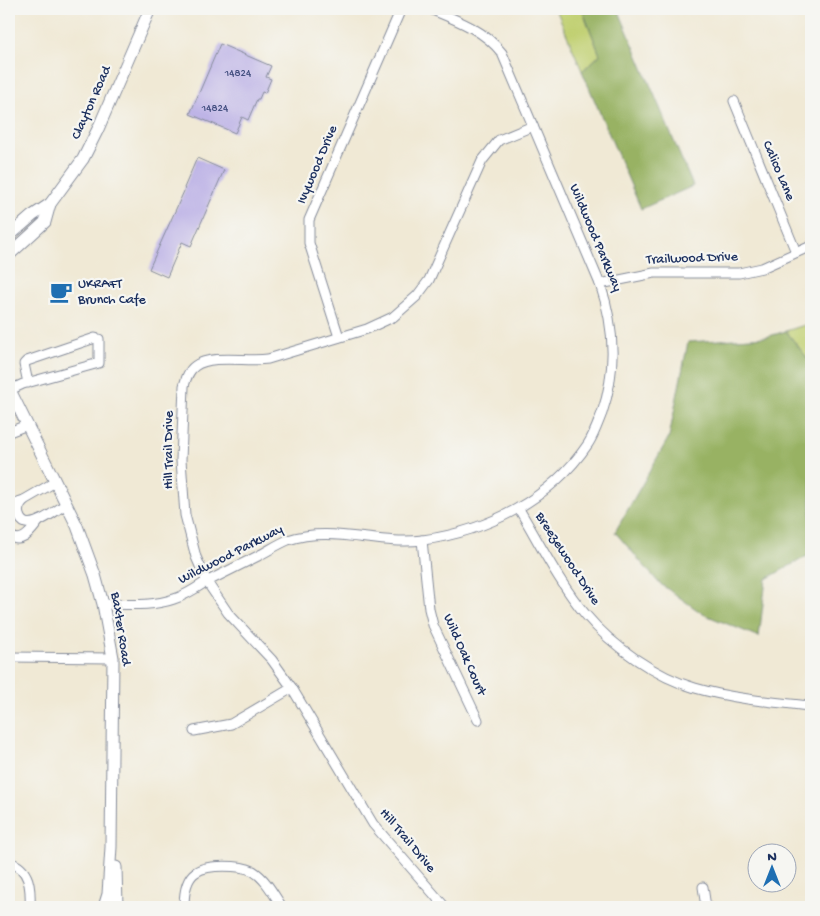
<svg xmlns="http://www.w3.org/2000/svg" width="820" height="916" viewBox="0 0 820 916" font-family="'Gochi Hand',sans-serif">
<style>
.green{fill:#c1d072;stroke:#6e8068}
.forest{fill:#98b264;stroke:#5a7061}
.building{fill:#beb4e6}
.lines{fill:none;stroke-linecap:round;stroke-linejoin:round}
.minor-casing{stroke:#868c9a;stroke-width:11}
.major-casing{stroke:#868c9a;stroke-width:13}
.minor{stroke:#fff;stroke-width:9}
.major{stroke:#fff;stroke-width:11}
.labels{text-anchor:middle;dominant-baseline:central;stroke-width:4.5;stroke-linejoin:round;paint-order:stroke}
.number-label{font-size:11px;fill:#445080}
.street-label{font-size:14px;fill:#1b2f5e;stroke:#f6f6f2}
.poi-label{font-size:14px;fill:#1b2f5e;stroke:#f6f6f2;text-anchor:start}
</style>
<rect width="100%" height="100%" fill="#f6f6f2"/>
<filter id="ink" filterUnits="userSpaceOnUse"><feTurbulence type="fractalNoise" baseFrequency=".02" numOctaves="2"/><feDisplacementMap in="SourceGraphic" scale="10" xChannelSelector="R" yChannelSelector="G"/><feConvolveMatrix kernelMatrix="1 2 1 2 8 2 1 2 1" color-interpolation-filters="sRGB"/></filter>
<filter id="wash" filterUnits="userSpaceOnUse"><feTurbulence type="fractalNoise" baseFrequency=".0096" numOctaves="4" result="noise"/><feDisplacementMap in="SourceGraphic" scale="20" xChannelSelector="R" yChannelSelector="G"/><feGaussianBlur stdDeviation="1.12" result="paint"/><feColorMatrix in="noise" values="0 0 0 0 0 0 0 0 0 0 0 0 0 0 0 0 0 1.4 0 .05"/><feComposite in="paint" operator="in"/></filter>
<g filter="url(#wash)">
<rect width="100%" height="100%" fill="#f0e9d5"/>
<g class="green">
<path d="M556 9H582L600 55 582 71Z"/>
<path d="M811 323V363L786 331Z"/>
</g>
<g class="forest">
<path d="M582 9H618L693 186 641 209 582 71 600 55Z"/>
<path d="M786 331 811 363V554L766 579 759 637 703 614 659 583 615 532 669 437 688 342 766 337Z"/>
</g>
<g id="blocks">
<g class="building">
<path d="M220 44 271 66 266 77 271 79 265 93 262 92 259 99H257L248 120 242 117 235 133 190 114Z"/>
<path d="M197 158 224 170 191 246 182 242 167 277 149 269 185 189 184 188Z"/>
</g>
</g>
</g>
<g filter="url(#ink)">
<use href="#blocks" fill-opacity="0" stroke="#868c9a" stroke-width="1"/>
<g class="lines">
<defs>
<g id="minor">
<path d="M734 101 796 252"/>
<path d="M600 284 654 273H739L762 268 811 246"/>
<path d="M339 337 309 243V220L401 9"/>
<path d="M10 390 23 384 99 363V339L95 338 27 361 24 364 28 383"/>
<path d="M9 432 27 425"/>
<path d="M24 500C20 504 17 509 19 515 25 537 56 510 66 504"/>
<path d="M9 505 24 500 55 482"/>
<path d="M519 509C540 544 559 583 586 615 612 646 656 677 695 688 733 699 772 702 811 706"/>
<path d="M9 535C22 546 31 531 39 521"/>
<path d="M422 540 429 609 433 625 478 720"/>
<path d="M103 604C126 604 151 607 174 599 184 596 195 589 204 583 222 574 240 565 258 556 268 551 278 544 288 540 332 525 378 546 423 540 488 531 551 499 588 444 594 435 598 423 602 413 617 369 615 327 600 284L502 53C484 30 457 20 430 9"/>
<path d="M9 657 113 658"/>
<path d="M194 731 231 724 292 688"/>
<path d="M9 862C30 868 31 888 30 907"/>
<path d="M703 887 706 907"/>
<path d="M184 907C184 896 185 879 196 872 207 864 241 865 253 871 266 879 274 895 282 907"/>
<path d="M445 907 373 824 292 688 272 660 228 613 207 582 196 557 185 515 181 460 184 386C186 379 188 371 195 366 212 354 247 362 268 359L367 329 393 317 417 296 429 280 482 161 499 140 533 126"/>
</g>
<g id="major">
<path d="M9 236 32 216 50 204 83 159 98 129 150 9"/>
<path d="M9 255 45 222 50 204"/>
<path d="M9 388 77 526 95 575 103 604 113 658 111 847 108 894 104 907"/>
<path d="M116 867 117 907"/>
</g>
</defs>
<use href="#minor" class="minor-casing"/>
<use href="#major" class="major-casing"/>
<use href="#minor" class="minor"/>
<use href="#major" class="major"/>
</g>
</g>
<defs>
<symbol id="cafe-bare" viewBox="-9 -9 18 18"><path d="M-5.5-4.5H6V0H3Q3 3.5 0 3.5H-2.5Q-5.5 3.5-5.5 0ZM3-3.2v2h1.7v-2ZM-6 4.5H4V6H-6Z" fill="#1f6fb2" stroke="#f6f6f2" stroke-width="2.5" paint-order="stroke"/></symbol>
</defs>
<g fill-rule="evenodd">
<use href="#cafe-bare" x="45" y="276" width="32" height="32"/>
</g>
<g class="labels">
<g class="number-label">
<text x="238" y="74">14824</text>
<text x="215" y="109">14824</text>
</g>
<g class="street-label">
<text transform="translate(92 103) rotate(-66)">Clayton Road</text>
<text transform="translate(318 165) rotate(-67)">Ivywood Drive</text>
<text transform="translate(778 171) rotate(67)">Calico Lane</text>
<text transform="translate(595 238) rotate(67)">Wildwood Parkway</text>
<text transform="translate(692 259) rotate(-2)">Trailwood Drive</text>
<text transform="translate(169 450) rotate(-90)">Hill Trail Drive</text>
<text transform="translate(231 555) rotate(-27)">Wildwood Parkway</text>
<text transform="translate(567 559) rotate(57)">Breezewood Drive</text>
<text transform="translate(120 629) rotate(81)">Baxter Road</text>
<text transform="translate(464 655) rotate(66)">Wild Oak Court</text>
<text transform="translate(407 841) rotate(50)">Hill Trail Drive</text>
</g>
<g class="poi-label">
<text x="78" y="284">UKRAFT<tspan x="78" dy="16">Brunch Cafe</tspan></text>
</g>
</g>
<rect width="820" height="916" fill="none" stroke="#f6f6f2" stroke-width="30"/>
<g transform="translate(772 868)"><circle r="24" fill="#f6f6f2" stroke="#9ea6b7"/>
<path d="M0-4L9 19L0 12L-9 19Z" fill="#1f6fb2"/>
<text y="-8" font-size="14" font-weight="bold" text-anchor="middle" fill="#1b2f5e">N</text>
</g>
</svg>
